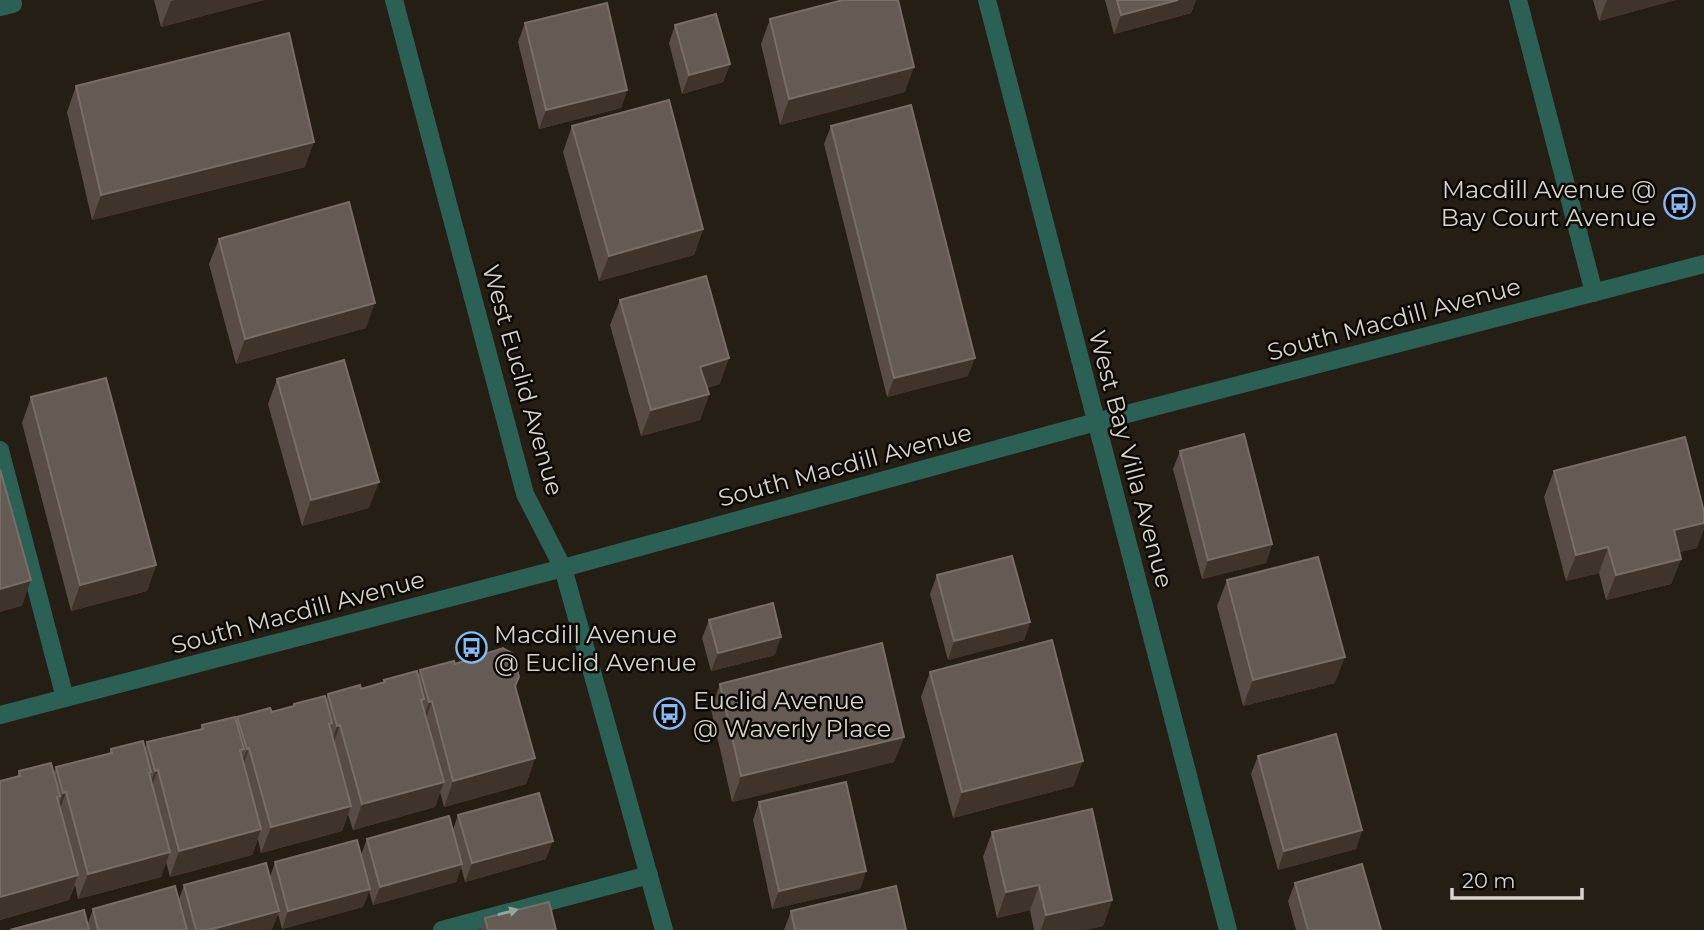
<svg xmlns="http://www.w3.org/2000/svg" width="1704" height="930" viewBox="0 0 1704 930" font-family="Montserrat,sans-serif">
<style>
.lines{fill:none;stroke-linecap:round;stroke-linejoin:round}
.service{stroke:#2b6055;stroke-width:18}
.minor{stroke:#2b6055;stroke-width:18}
.tertiary{stroke:#2b6055;stroke-width:18}
.wall{fill:#584c46}
.shaded-wall{fill:#3e342c}
.building{fill:#655b55;stroke:#776e68;stroke-width:2}
.oneway{fill:#93a69d}
.labels{text-anchor:middle;dominant-baseline:central;stroke-width:5;stroke-linejoin:round;paint-order:stroke}
.poi-label{font-size:24px;fill:#d8d4cd;stroke:#0c0905;text-anchor:start}
.street-label{font-size:24px;fill:#d8d4cd;stroke:#0c0905}
</style>
<rect width="100%" height="100%" fill="#251e15"/>
<g class="lines">
<g class="service">
<path d="M0 450 65 698"/>
<path d="M442 930 649 875"/>
</g>
<g class="minor">
<path d="M987 0 1228 930"/>
<path d="M1518 0 1594 293"/>
<path d="M0 7 13 4"/>
</g>
<g class="tertiary">
<path d="M394 0 525 494 563 568 664 930"/>
<path d="M0 715 563 568 1096 422 1704 264"/>
</g>
</g>
<g class="wall">
<path d="M154 0H264L161 27Z"/>
<path d="M1105 0H1196L1191 13 1114 34Z"/>
<path d="M1593 0H1675L1599 21Z"/>
<path d="M770 19 905 92 780 125 761 44Z"/>
<path d="M525 23 627 90 621 108 539 129 518 42Z"/>
<path d="M675 25 730 64 723 82 682 94 669 43Z"/>
<path d="M76 86 305 167 92 220 67 112Z"/>
<path d="M572 126 703 229 694 255 599 281 563 152Z"/>
<path d="M831 126 968 376 887 397 824 144Z"/>
<path d="M219 239 366 328 236 364 209 264Z"/>
<path d="M620 300 720 384 707 388 709 394 700 420 641 436 610 325Z"/>
<path d="M277 379 369 508 302 526 268 404Z"/>
<path d="M31 397 156 565 147 591 71 611 22 423Z"/>
<path d="M1180 451 1272 544 1266 563 1202 579 1173 469Z"/>
<path d="M1554 471 1697 548 1679 552 1681 559 1671 584 1606 600 1599 573 1566 581 1544 497Z"/>
<path d="M937 575 1030 622 1024 640 948 660 930 594Z"/>
<path d="M1227 580 1335 683 1243 706 1217 606Z"/>
<path d="M709 620 775 655 711 671 702 638Z"/>
<path d="M455 664 519 677 516 687 535 758 526 784 444 807 440 792 435 807 353 830 348 814 342 831 261 853 258 839 252 855 170 877 166 862 161 877 78 899 75 885 69 900 0 920V781L17 776 19 771 54 772 56 767 109 754 111 749 145 748 147 742 200 730 202 725 236 720 237 717 272 712 293 706 294 704 326 700 328 694 361 689 383 683 384 680 418 676 420 670Z"/>
<path d="M930 672 1074 786 953 818 921 697Z"/>
<path d="M720 684 904 737 894 762 732 802 711 709Z"/>
<path d="M1258 756 1362 830 1356 849 1278 870 1251 774Z"/>
<path d="M759 802 866 871 860 889 772 909 753 820Z"/>
<path d="M458 815 546 859 465 882 461 867 456 882 373 905 369 891 363 907 282 929 278 914 272 929 270 930H10L88 923 93 909 179 899 184 885 270 877 275 862 361 855 367 839 453 830Z"/>
<path d="M992 832 1112 900 1103 926 1084 930H1034L1030 910 997 918 983 857Z"/>
<path d="M1295 883 1381 930H1296L1288 901Z"/>
<path d="M791 911 906 930H784Z"/>
<path d="M485 918 556 930H481Z"/>
</g>
<g class="shaded-wall">
<path d="M176 0H264L161 27 171 1Z"/>
<path d="M1178 0H1196L1191 13 1114 34 1121 15Z"/>
<path d="M1607 0H1675L1599 21Z"/>
<path d="M730 64 723 82 682 94 689 75Z"/>
<path d="M914 67 905 92 780 125 789 99Z"/>
<path d="M627 90 621 108 539 129 546 110Z"/>
<path d="M314 142 305 167 92 220 101 195Z"/>
<path d="M703 229 694 255 599 281 609 256Z"/>
<path d="M375 303 366 328 236 364 245 339Z"/>
<path d="M729 358 720 384 691 392 700 367Z"/>
<path d="M975 358 968 376 887 397 894 378Z"/>
<path d="M709 394 700 420 641 436 651 410Z"/>
<path d="M379 482 369 508 302 526 311 500Z"/>
<path d="M1704 523V529L1697 548 1665 556 1674 530Z"/>
<path d="M1272 544 1266 563 1202 579 1208 560Z"/>
<path d="M1608 547 1599 573 1566 581 1576 555Z"/>
<path d="M1681 559 1671 584 1606 600 1616 575Z"/>
<path d="M156 565 147 591 71 611 80 585Z"/>
<path d="M31 580 22 606 0 612V589Z"/>
<path d="M1030 622 1024 640 948 660 954 641Z"/>
<path d="M781 637 775 655 711 671 718 653Z"/>
<path d="M1345 657 1335 683 1243 706 1253 680Z"/>
<path d="M432 701 423 727 420 728 429 702Z"/>
<path d="M340 725 331 751 328 752 337 726Z"/>
<path d="M904 737 894 762 732 802 741 776Z"/>
<path d="M249 748 240 774 237 775 247 749Z"/>
<path d="M535 758 526 784 444 807 453 781Z"/>
<path d="M1083 761 1074 786 953 818 962 792Z"/>
<path d="M158 770 148 796 146 797 155 771Z"/>
<path d="M444 782 435 807 353 830 362 804Z"/>
<path d="M66 792 57 818H54L63 793Z"/>
<path d="M351 806 342 831 261 853 271 827Z"/>
<path d="M261 829 252 855 170 877 179 851Z"/>
<path d="M1362 830 1356 849 1278 870 1284 851Z"/>
<path d="M553 841 546 859 465 882 472 863Z"/>
<path d="M170 852 161 877 78 899 88 874Z"/>
<path d="M462 864 456 882 373 905 380 887Z"/>
<path d="M866 871 860 889 772 909 779 891Z"/>
<path d="M78 875 69 900 0 920V897Z"/>
<path d="M1039 885 1030 910 997 918 1006 892Z"/>
<path d="M370 889 363 907 282 929 288 911Z"/>
<path d="M1112 900 1103 926 1084 930H1041L1046 915Z"/>
<path d="M279 911 272 929 270 930H209Z"/>
</g>
<g class="building">
<path d="M843 0H898L914 67 789 99 770 19Z"/>
<path d="M1117 0H1178L1121 15Z"/>
<path d="M607 3 627 90 546 110 525 23Z"/>
<path d="M716 14 730 64 689 75 675 25Z"/>
<path d="M289 33 314 142 101 195 76 86Z"/>
<path d="M669 100 703 229 609 256 572 126Z"/>
<path d="M911 105 975 358 894 378 831 126Z"/>
<path d="M349 202 375 303 245 339 219 239Z"/>
<path d="M706 276 729 358 700 367 709 394 651 410 620 300Z"/>
<path d="M344 360 379 482 311 500 277 379Z"/>
<path d="M106 378 156 565 80 585 31 397Z"/>
<path d="M1244 434 1272 544 1208 560 1180 451Z"/>
<path d="M1685 437 1704 512V523L1674 530 1681 559 1616 575 1608 547 1576 555 1554 471Z"/>
<path d="M0 469 31 580 0 589Z"/>
<path d="M1012 556 1030 622 954 641 937 575Z"/>
<path d="M1318 557 1345 657 1253 680 1227 580Z"/>
<path d="M773 603 781 637 718 653 709 620Z"/>
<path d="M1052 640 1083 761 962 792 930 672Z"/>
<path d="M882 643 904 737 741 776 720 684Z"/>
<path d="M503 648 513 654 519 677 515 686 535 758 453 781 432 701 429 702 420 670 454 661 455 664Z"/>
<path d="M417 671 424 699 421 700 444 782 362 804 340 725 337 726 328 694 360 685 361 689 385 682 384 680Z"/>
<path d="M325 696 332 723 329 724 351 806 271 827 249 748 247 749 237 717 270 708 272 712 294 706V704Z"/>
<path d="M235 717 244 749 240 750 261 829 179 851 158 770 155 771 147 742 203 729 202 725Z"/>
<path d="M1336 734 1362 830 1284 851 1258 756Z"/>
<path d="M143 741 151 772 149 773 170 852 88 874 66 792 63 793 56 767 112 753 111 749Z"/>
<path d="M51 763 60 796 57 797 78 875 0 897V781L20 776 19 771Z"/>
<path d="M846 782 866 871 779 891 759 802Z"/>
<path d="M539 793 553 841 472 863 458 815Z"/>
<path d="M1092 809 1112 900 1046 915 1039 885 1006 892 992 832Z"/>
<path d="M449 816 462 864 380 887 367 839Z"/>
<path d="M357 840 370 889 288 911 275 862Z"/>
<path d="M266 863 279 911 209 930H196L184 885Z"/>
<path d="M1362 864 1381 930H1308L1295 883Z"/>
<path d="M175 886 187 930H98L93 909Z"/>
<path d="M896 886 906 930H795L791 911Z"/>
<path d="M549 902 556 930H488L485 918Z"/>
<path d="M84 910 89 930H10Z"/>
</g>
<defs><path id="oneway-solid" d="M-6-.8H1V-3.2L6.5 0L1 3.2V.8H-6Z" transform="scale(1.75)"/></defs>
<use class="oneway" href="#oneway-solid" transform="translate(508 912) rotate(-15)"/>
<defs>
<symbol id="bus-ring" viewBox="-11 -11 22 22"><circle r="9.5" fill="#0c0905" stroke="#85bbfb" stroke-width="1.5"/><path d="M-5-6H5V4H4V6H2V4H-2V6H-4V4H-5ZM-3.5-4V0h7V-4ZM-3.5 1.2v1.5H-2V1.2ZM2 1.2v1.5H3.5V1.2Z" fill="#85bbfb"/></symbol>
</defs>
<g fill-rule="evenodd">
<use href="#bus-ring" x="1662" y="186" width="35" height="35"/>
<use href="#bus-ring" x="454" y="630" width="35" height="35"/>
<use href="#bus-ring" x="652" y="696" width="35" height="35"/>
</g>
<g class="labels">
<g class="poi-label">
<text x="1656" y="189" text-anchor="end">Macdill Avenue @<tspan x="1656" dy="28">Bay Court Avenue</tspan></text>
<text x="494" y="634">Macdill Avenue<tspan x="494" dy="28">@ Euclid Avenue</tspan></text>
<text x="693" y="700">Euclid Avenue<tspan x="693" dy="28">@ Waverly Place</tspan></text>
</g>
<g class="street-label">
<text transform="translate(1394 319) rotate(-15)">South Macdill Avenue</text>
<text transform="translate(523 380) rotate(74)">West Euclid Avenue</text>
<text transform="translate(1131 459) rotate(75)">West Bay Villa Avenue</text>
<text transform="translate(845 465) rotate(-15)">South Macdill Avenue</text>
<text transform="translate(298 612) rotate(-15)">South Macdill Avenue</text>
</g>
</g>
<path d="M1452 888v10h130v-10" fill="none" stroke="#d8d4cd" stroke-width="3.5"/>
<text x="1462" y="888" font-size="21" fill="#d8d4cd" stroke="#0c0905" stroke-width="5" paint-order="stroke">20 m</text>
</svg>
